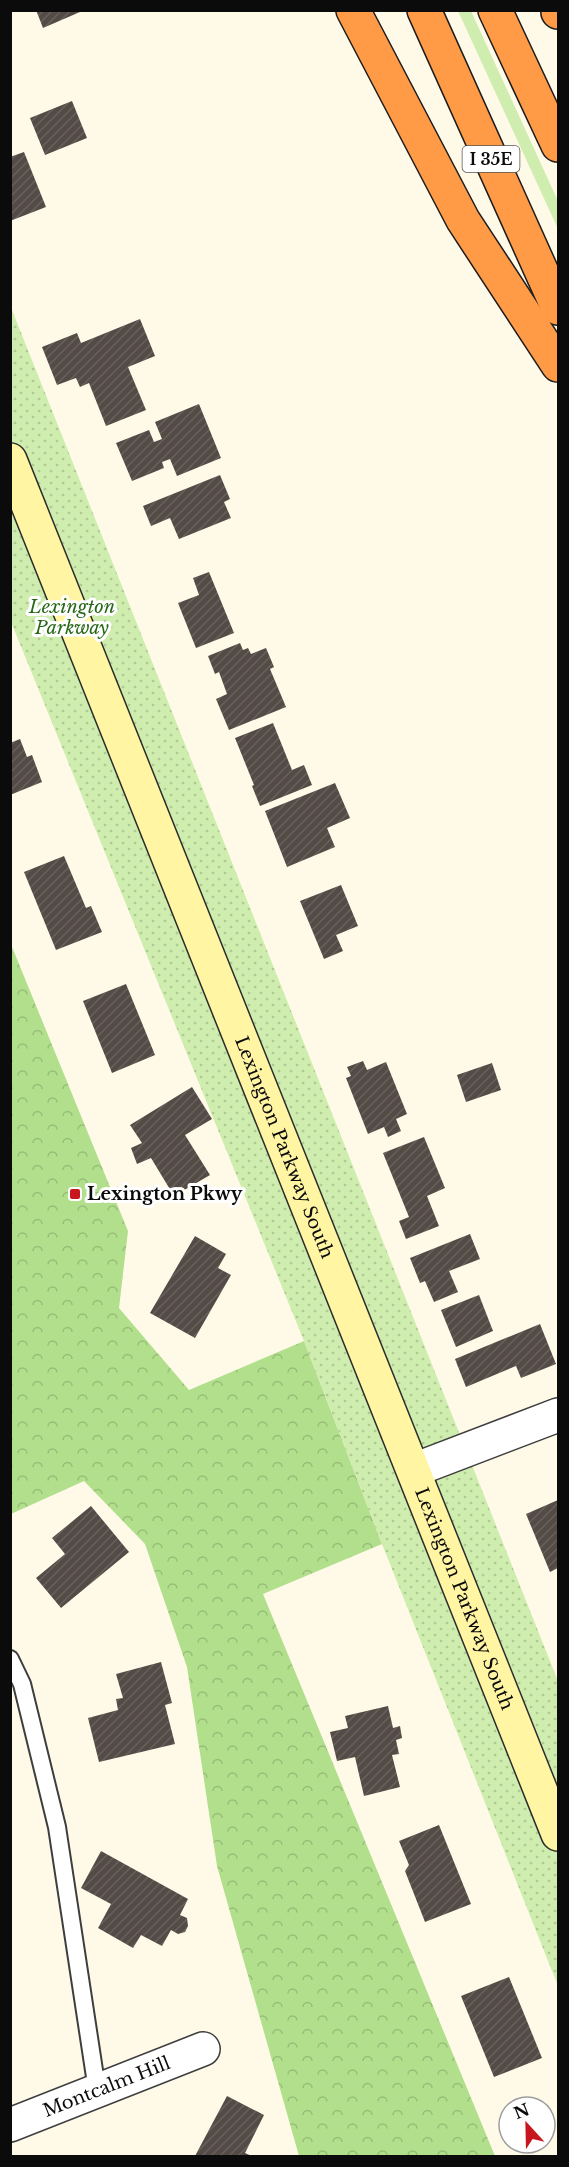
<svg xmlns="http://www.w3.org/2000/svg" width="569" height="2167" viewBox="0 0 569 2167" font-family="'Libre Baskerville',serif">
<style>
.grass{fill:#cfedae}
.forest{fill:url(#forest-crowns)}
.park{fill:url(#park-dots)}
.building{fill:url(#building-hatch)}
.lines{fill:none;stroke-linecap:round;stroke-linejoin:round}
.lane-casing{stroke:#3e3e3e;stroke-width:20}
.street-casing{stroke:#3e3e3e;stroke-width:36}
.secondary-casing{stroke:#2d2d2d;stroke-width:36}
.highway-casing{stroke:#1c1c1c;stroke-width:36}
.lane{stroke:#fff;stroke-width:16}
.street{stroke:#fff;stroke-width:33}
.secondary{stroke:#fff5a3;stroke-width:33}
.highway{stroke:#ff9a46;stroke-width:33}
.poi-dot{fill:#c7161e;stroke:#fff;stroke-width:2}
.labels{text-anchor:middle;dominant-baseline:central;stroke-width:6;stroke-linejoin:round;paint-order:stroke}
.shield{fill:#fff;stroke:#545454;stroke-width:1.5}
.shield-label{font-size:16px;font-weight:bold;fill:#0b0b0b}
.park-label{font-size:18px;font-style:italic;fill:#276816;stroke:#fff}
.street-label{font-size:18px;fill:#0b0b0b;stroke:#fff}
.poi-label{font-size:18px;font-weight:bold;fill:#0b0b0b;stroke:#fff;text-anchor:start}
</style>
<defs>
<pattern id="forest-crowns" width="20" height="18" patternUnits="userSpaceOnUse" patternTransform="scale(1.5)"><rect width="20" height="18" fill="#b1df8c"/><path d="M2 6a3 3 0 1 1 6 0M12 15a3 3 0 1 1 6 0" fill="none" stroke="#97be77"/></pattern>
<pattern id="park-dots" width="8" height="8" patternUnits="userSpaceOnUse" patternTransform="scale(1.5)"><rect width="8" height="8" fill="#cfedae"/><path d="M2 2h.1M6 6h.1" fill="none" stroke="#b0ca94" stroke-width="1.8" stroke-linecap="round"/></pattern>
<pattern id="building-hatch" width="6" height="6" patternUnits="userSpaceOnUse" patternTransform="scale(1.5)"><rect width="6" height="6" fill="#544b46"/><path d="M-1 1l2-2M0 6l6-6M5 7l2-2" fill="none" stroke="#68605c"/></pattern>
</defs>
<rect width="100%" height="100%" fill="#fffae8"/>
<path class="grass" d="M458 11H471L558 201V229Z"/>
<path class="forest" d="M10 942 128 1231 119 1308 189 1390 304 1341 382 1544 263 1594 495 2156H299L217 1866 187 1667 145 1544 84 1481 11 1514Z"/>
<path class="park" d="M10 305 558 1681V1986L382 1544 304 1341 11 622Z"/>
<g class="building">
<path d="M36 10H80V12L43 28Z"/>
<path d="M72 101 87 138 45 155 30 118Z"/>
<path d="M24 152 46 207 10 221V157Z"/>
<path d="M140 319 155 356 128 367 146 410 106 426 89 383 80 387 76 378 57 385 42 347 77 333 81 343Z"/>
<path d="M199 404 221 458 177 476 170 459 162 462 164 468 132 481 116 443 149 430 154 442 162 439 155 422Z"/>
<path d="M220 475 230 499 224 502 231 518 179 539 170 518 151 526 143 506Z"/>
<path d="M209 572 234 633 196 648 178 603 199 595 193 578Z"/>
<path d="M240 643 243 650 248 648 251 654 266 648 274 667 270 669 286 707 229 730 216 699 227 694 219 672 215 674 208 656Z"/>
<path d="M273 723 292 770 304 765 312 785 260 806 252 786 254 785 235 738Z"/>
<path d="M20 739 27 757 32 755 42 782 10 795V743Z"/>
<path d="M335 783 350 818 327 828 335 847 287 867 265 811Z"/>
<path d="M64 856 86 908 91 906 102 932 56 950 24 872Z"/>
<path d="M341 885 358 926 336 935 343 951 324 959 300 901Z"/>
<path d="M126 984 155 1055 112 1073 83 1001Z"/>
<path d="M363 1061 367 1070 386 1062 407 1114 396 1119 401 1131 388 1137 384 1127 368 1134 346 1078 351 1076 347 1067Z"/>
<path d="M492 1063 501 1090 466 1102 457 1075Z"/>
<path d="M192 1087 212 1119 185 1135 210 1175 174 1196 151 1158 137 1164 131 1148 142 1143 130 1125Z"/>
<path d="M424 1137 445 1188 427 1196 439 1226 406 1239 399 1221 409 1217 383 1153Z"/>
<path d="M470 1234 480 1259 449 1271 458 1292 434 1302 425 1281 420 1283 410 1258Z"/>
<path d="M195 1236 226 1254 218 1268 231 1275 195 1338 150 1313Z"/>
<path d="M479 1295 493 1331 456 1347 441 1310Z"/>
<path d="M540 1324 556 1364 521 1378 516 1366 466 1387 455 1359Z"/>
<path d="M558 1500V1568L550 1572 526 1514Z"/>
<path d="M91 1506 129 1552 61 1608 36 1578 65 1554 52 1538Z"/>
<path d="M161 1662 172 1703 165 1705 175 1744 99 1762 88 1718 118 1710 116 1699 123 1698 116 1674Z"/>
<path d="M388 1706 393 1728 400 1726 402 1738 396 1740 399 1754 392 1755 400 1787 364 1796 355 1757 337 1761 330 1732 348 1728 345 1716Z"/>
<path d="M439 1825 471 1904 425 1922 405 1871 409 1865 399 1841Z"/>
<path d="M101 1851 188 1899 180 1915 187 1918 188 1926 185 1932 178 1934 171 1930 162 1946 141 1935 133 1948 98 1928 111 1904 81 1888Z"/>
<path d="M509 1977 542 2058 494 2077 461 1996Z"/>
<path d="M227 2096 264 2115 245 2153 252 2156H195Z"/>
</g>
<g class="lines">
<defs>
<path id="lane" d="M10 1659 22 1684 57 1827 97 2090"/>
<g id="street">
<path d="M414 1470 558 1415"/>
<path id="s1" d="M10 2125 203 2049"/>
</g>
<g id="secondary">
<path id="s2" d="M10 460 558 1834"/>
</g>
<g id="highway">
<path d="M353 10 463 220 558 365"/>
<path d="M424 10 558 308"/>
<path d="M495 10 558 145"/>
<path d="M558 10V12"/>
</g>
</defs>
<use href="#lane" class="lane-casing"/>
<use href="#street" class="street-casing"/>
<use href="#secondary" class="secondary-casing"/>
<use href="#highway" class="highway-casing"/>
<use href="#lane" class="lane"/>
<use href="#street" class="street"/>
<use href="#secondary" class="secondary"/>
<use href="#highway" class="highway"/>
</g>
<rect class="poi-dot" x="69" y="1188" width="12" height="12" rx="3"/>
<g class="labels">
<rect class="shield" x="462.5" y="146" width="57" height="26" rx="4.5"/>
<g class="shield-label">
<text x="491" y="159">I 35E</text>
</g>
<g class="park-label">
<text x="72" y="607">Lexington<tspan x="72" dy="21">Parkway</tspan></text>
</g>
<g class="street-label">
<text stroke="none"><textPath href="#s2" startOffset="740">Lexington Parkway South</textPath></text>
<text stroke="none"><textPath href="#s2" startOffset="1226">Lexington Parkway South</textPath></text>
<text stroke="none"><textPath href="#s1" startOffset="104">Montcalm Hill</textPath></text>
</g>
<g class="poi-label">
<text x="87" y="1194">Lexington Pkwy</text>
</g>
</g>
<rect width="569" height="2167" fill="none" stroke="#0b0b0b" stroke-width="24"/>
<g transform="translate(527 2125) rotate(338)"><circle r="28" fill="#ffffff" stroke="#9d9d9d" stroke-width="1.5"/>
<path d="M0-4.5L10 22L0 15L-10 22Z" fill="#c7161e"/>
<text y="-9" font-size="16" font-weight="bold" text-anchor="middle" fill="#0b0b0b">N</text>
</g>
</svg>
